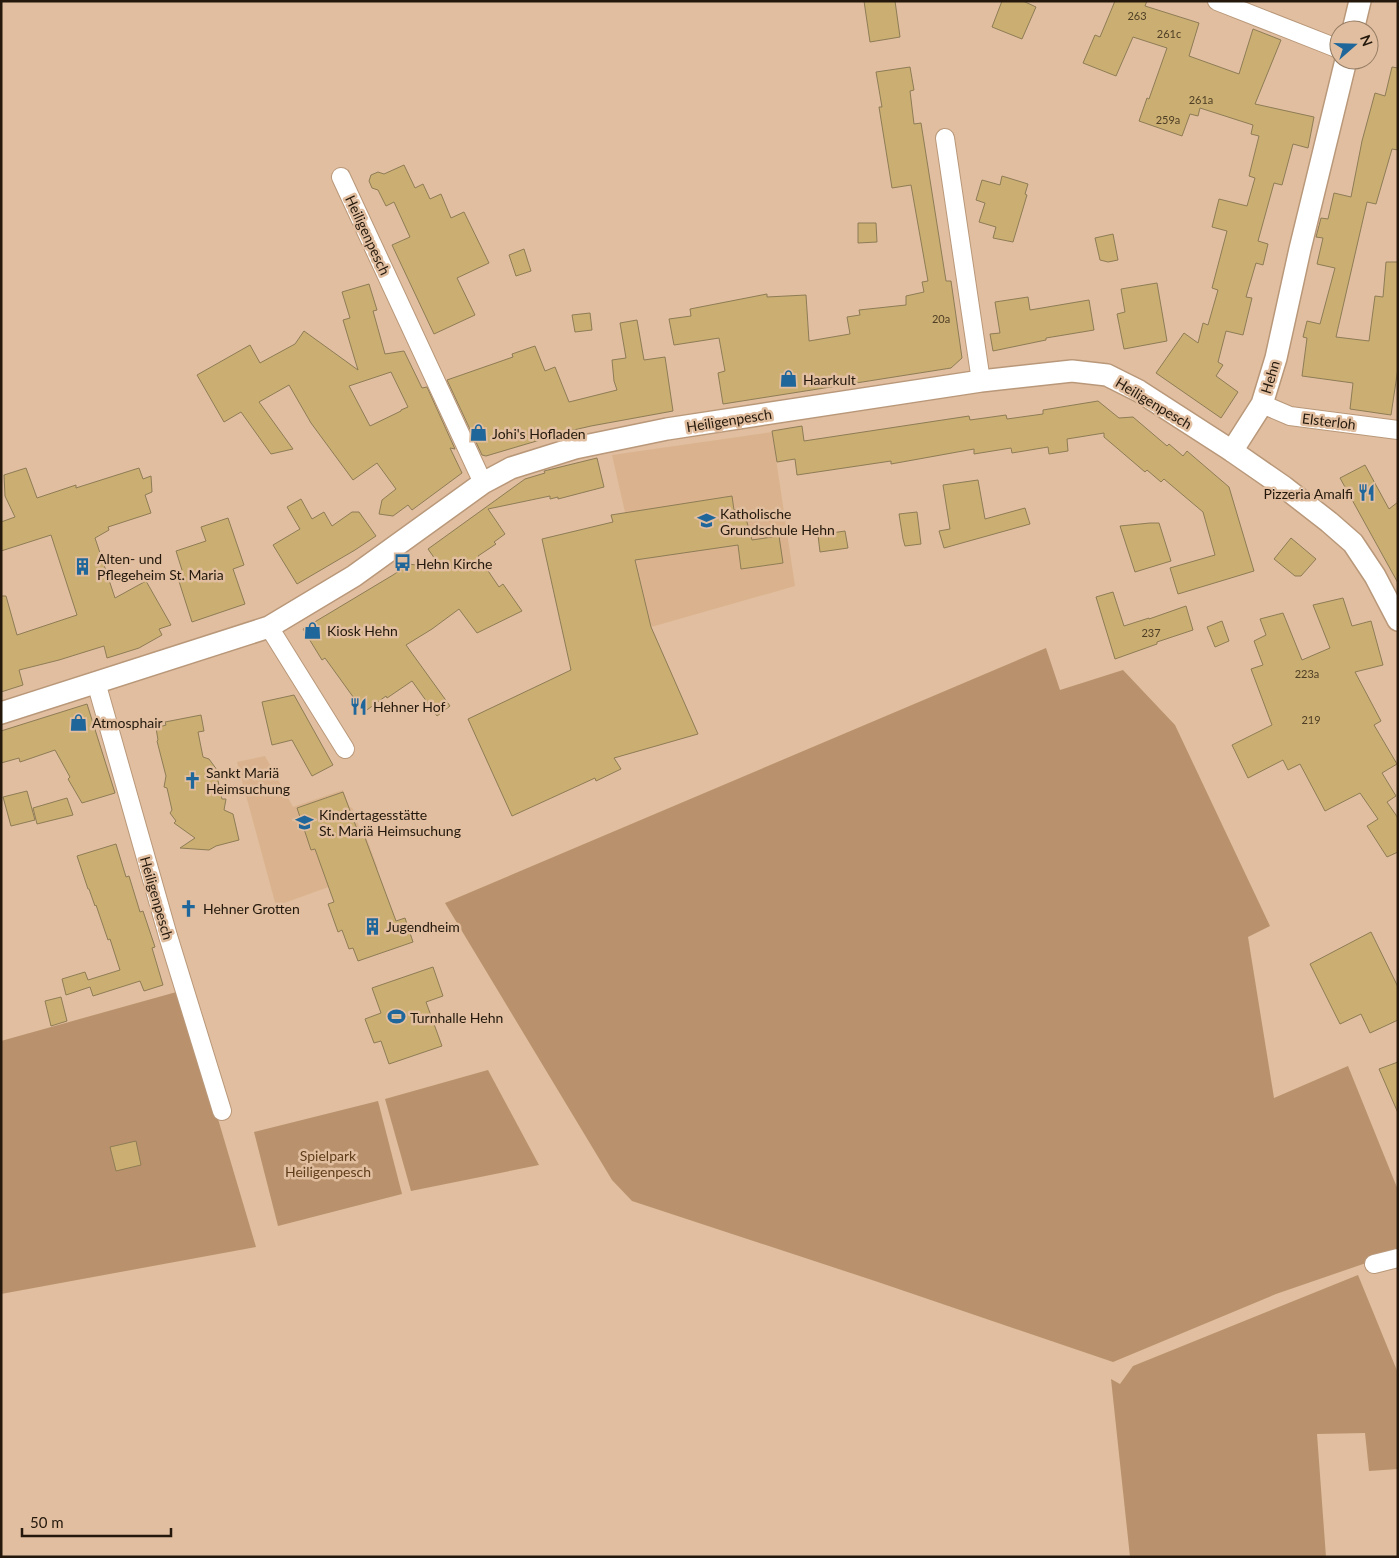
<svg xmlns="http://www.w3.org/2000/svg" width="1399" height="1558" viewBox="0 0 1399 1558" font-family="Lato,sans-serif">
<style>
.built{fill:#dab38e}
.green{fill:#b9926d}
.building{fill:#cbae71;stroke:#8e7c56;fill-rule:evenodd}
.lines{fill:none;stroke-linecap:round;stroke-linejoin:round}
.minor-casing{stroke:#b9987a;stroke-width:20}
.tertiary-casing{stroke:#b9987a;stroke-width:24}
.minor{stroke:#fff;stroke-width:18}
.tertiary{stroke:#fff;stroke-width:21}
.labels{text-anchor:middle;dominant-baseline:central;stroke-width:5;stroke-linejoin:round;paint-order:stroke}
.number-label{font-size:11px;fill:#4e3e25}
.street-label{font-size:14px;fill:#24180c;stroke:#e0be9f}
.poi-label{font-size:14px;fill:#24180c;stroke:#e0be9f;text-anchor:start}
.park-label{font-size:14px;fill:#5f3d19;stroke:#e0be9f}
</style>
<rect width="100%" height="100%" fill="#e0be9f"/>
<g class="built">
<path d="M772 432 795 586 651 627 612 455Z"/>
<path d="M265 756 293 807 343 790 349 806 353 809 362 834H365L378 869 276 906 237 762Z"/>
</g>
<g class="green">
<path d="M1046 648 1060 690 1123 670 1175 725 1270 926 1248 937 1274 1098 1348 1066 1398 1190V1252L1276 1294 1113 1362 875 1281 632 1201 612 1180 445 903Z"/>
<path d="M180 991 256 1247 1 1294V1041Z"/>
<path d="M488 1070 539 1165 411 1191 385 1099Z"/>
<path d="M378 1101 402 1194 278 1226 254 1132Z"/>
<path d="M1358 1275 1398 1373V1469L1369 1471 1365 1433 1317 1434 1326 1557H1130L1111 1379 1120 1384 1133 1366Z"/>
</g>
<g class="building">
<path d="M864 1H895L900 37 870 42Z"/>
<path d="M1002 1H1023L1036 7 1022 39 992 27Z"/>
<path d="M1115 1H1147L1145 6 1199 23 1189 56 1239 74 1253 29 1281 40 1255 104 1314 117 1308 148 1293 144 1282 185 1274 183 1258 241 1268 244 1263 265 1256 263 1246 297 1252 298 1243 335 1226 331 1218 362 1223 365 1216 376 1238 392 1221 418 1156 373 1184 333 1198 343 1203 323 1208 325 1218 290 1212 288 1227 231 1212 227 1219 199 1247 206 1255 178 1249 176 1259 136 1251 134 1253 125 1200 108 1198 116 1190 114 1182 136 1139 121 1147 98 1149 99 1167 48 1133 37 1116 76 1083 63 1095 35 1100 37Z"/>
<path d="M910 67 914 90 910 91 914 124 921 123 946 281H951L962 358 951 368 723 404 718 373 725 371 719 338 674 345 669 319 691 316 690 309 767 294V297L806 295 809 341 850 334 847 317 860 315 859 310 906 305V296L924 292 922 282 928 281 911 185 892 188 879 107H882L876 72Z"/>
<path d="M1392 67 1398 68V150L1392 149 1376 204 1367 202 1336 337 1369 341 1375 296 1383 297 1386 262H1398V368L1391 415 1350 409 1353 383 1302 376 1307 338 1303 337 1307 321 1320 324 1335 268 1317 264 1323 238 1316 237 1321 218 1328 219 1334 193 1351 197 1362 141 1375 93 1385 96Z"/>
<path d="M404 165 415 188 423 184 430 199 441 194 451 218 464 212 489 263 457 278 475 315 434 334 392 245 410 237 394 202 386 206 378 190 372 188 369 181 371 175 378 172 384 174Z"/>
<path d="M1002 176 1028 184 1025 194 1027 195 1013 242 993 238 996 227 979 222 985 203 976 200 982 180 1000 185Z"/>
<path d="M858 223H876L877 242 858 243Z"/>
<path d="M1113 234 1118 260 1108 262 1100 260 1095 238Z"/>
<path d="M524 249 531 271 516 276 509 255Z"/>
<path d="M1157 283 1167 341 1124 349 1117 314 1125 312 1121 289Z"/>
<path d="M369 284 377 310 373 311 385 354 404 351 422 388 427 387 455 449 450 448 462 473 412 510 408 505 393 516 379 514 382 500 396 489 377 463 353 480 311 423 289 385 259 402 293 449 271 454 241 412 224 422 197 375 250 345 260 363 295 344 304 331 358 370 343 320 350 318 342 292ZM391 372 408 407 401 410V411L370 426 349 386Z"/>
<path d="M1028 297 1030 310 1089 300 1094 330 1046 338V340L993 351 990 334 1000 333 995 302Z"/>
<path d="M590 313 592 330 575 332 572 315Z"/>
<path d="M637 320 644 360 665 357 673 411 591 426 539 438 540 440 486 456 482 455 447 380 513 357 512 354 535 346 545 371 555 367 569 402 617 390 614 381 612 360 626 358 620 323Z"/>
<path d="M1098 401 1119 418 1133 417 1167 446 1169 444 1183 456 1187 451 1229 487 1254 571 1178 594 1170 568 1215 555 1203 512 1164 479 1161 482 1147 470 1145 472 1104 437V433L1067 439 1068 451 1049 454 1048 447 1012 453 1011 448 974 454V449L891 464V461L797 475 795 459 777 462 772 431 802 426 804 441 969 416 970 420 1006 415 1007 419 1043 414V410Z"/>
<path d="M597 458 604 487 558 499V497L550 499V496L488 509 505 534 494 542 496 544 478 556 499 587 503 584 522 611 477 633 459 609 432 629 406 645 450 706 437 716 412 681 387 698 386 696 364 712 325 658 322 660 303 629 393 575 409 564 442 569 428 549 525 479 545 473 544 471Z"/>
<path d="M1365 465 1389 509 1398 502V583L1340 478Z"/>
<path d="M26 468 37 498 76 485V488L79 487 139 468 143 479 151 476 152 492 145 495 151 513 108 527 109 530 95 538 115 598 146 581 171 625 159 629 162 635 139 648 120 654 107 658 104 646 59 660 19 670 23 685 1 692V596H6L17 635 77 615 51 535 1 551V522L15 517 5 496 4 475Z"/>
<path d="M978 480 985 519 1025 508 1030 524 944 548 939 531 950 529 943 485Z"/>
<path d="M732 496 734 510 743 508 752 540 779 536 783 563 741 569 738 545 635 560 651 627 698 734 614 758 621 769 596 781 595 778 512 816 468 719 571 670 542 539 613 522 611 515Z"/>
<path d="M301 499 312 519 324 512 332 526 352 512H359L376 536 355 550 297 584 273 545 300 529 287 507Z"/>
<path d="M917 512 921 544 905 546 903 539 899 514Z"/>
<path d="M228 518 244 565 233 569 245 604 192 622 176 572 182 570 176 551 206 541 201 527Z"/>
<path d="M1150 523H1159L1171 561 1135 572 1120 526Z"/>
<path d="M845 531 848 548 820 552 818 535Z"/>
<path d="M1291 538 1316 559 1301 576H1295L1274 559Z"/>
<path d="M1113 592 1124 626 1149 618V619L1186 606 1193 630 1157 642V644L1115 659 1096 597Z"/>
<path d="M1343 598 1352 626 1371 621 1383 665 1355 672 1381 721 1374 725 1397 764 1382 773 1396 796 1387 802 1398 818V852L1387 857 1367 826 1378 819 1360 793 1325 811 1300 764 1288 770 1283 760 1248 778 1232 745 1272 725 1251 669 1263 665 1254 641 1266 635 1260 619 1283 613 1302 660 1330 648 1313 605Z"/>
<path d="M1222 621 1229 641 1215 647 1207 627Z"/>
<path d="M294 695 333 765 312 776 292 740 272 745 262 702Z"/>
<path d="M87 704 115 793 82 803 68 779 70 777 55 750 20 762 19 758 1 763V731Z"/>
<path d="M201 715 204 731 198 732 203 757 209 759 220 774 217 776 222 799H226L224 810 233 814 239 840 216 846 209 850 180 848 195 838 174 823 176 821 170 813 172 810 167 788 164 787 166 776 157 741 158 740 156 728 166 725 165 722Z"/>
<path d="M27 791 35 820 11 826 3 797Z"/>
<path d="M343 792 360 837 364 835 396 921 405 918 413 942 358 961 353 948 349 949 342 930 338 932 328 904 334 902 315 849 311 850 297 808Z"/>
<path d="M67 798 73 815 37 824 33 808Z"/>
<path d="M116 844 126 877 129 876 140 912 143 911 155 947 152 948 163 985 144 991 140 981 93 996 90 987 66 995 62 979 85 972 88 980 120 970 110 939 108 940 96 905 95 906 89 889H88L77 856Z"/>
<path d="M1371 932 1398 987V1020L1370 1033 1361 1014 1340 1024 1310 964Z"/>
<path d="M433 967 443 996 426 1002 442 1046 389 1064 381 1041 374 1043 365 1019 381 1013 372 988Z"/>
<path d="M61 997 67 1021 51 1026 45 1001Z"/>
<path d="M1398 1062V1113L1379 1069Z"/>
<path d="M136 1141 141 1165 116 1171 110 1147Z"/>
</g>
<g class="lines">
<defs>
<g id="minor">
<path d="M1217 1 1339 49"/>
<path d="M945 138 981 381"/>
<path d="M341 177 483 483"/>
<path d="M1262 404 1290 416 1398 430"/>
<path d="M269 627 345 749"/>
<path d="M96 682 168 936 222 1111"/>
<path d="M1374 1264 1398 1258"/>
</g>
<g id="tertiary">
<path d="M1353 30 1360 1"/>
<path d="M1232 451 1262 404 1276 358 1300 249 1346 60"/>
<path d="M1 713 269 627 354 576 483 483 511 468 575 448 667 429 981 381 1072 371 1107 375 1139 391 1232 451 1284 487 1329 522 1353 543 1375 576 1398 620"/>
</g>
</defs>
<use href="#minor" class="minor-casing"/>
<use href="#tertiary" class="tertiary-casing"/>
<use href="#minor" class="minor"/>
<use href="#tertiary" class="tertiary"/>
</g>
<defs>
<symbol id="shop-bare" viewBox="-9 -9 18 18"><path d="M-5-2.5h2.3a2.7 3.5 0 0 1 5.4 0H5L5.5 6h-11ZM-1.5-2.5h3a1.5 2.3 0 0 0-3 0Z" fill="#1f679b" stroke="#e0be9f" stroke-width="2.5" paint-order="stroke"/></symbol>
<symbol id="restaurant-bare" viewBox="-9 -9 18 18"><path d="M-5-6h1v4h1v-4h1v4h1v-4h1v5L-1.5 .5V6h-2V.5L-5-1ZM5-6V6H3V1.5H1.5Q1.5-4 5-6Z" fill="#1f679b" stroke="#e0be9f" stroke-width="2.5" paint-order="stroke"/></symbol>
<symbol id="school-bare" viewBox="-9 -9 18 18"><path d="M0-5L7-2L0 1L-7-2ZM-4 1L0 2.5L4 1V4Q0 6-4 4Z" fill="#1f679b" stroke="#e0be9f" stroke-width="2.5" paint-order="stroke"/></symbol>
<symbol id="bus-bare" viewBox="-9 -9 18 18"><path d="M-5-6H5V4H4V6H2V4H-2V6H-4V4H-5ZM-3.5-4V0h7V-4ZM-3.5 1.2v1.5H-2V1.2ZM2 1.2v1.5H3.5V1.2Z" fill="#1f679b" stroke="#e0be9f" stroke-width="2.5" paint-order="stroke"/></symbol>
<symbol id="building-bare" viewBox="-9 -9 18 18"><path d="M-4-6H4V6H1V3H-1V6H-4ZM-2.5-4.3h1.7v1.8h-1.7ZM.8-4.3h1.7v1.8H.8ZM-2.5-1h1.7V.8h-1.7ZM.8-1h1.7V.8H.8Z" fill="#1f679b" stroke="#e0be9f" stroke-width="2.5" paint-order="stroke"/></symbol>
<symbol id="church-bare" viewBox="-9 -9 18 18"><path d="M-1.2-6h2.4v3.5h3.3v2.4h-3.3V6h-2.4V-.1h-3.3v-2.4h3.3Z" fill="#1f679b" stroke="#e0be9f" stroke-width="2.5" paint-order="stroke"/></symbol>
<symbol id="stadium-bare" viewBox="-9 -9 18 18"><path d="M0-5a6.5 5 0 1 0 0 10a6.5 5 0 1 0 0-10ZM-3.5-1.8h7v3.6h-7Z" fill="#1f679b" stroke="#e0be9f" stroke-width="2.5" paint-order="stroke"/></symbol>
</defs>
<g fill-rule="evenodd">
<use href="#shop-bare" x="776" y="366" width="25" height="25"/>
<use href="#shop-bare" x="466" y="420" width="25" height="25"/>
<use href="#restaurant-bare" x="1354" y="480" width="25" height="25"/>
<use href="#school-bare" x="694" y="508" width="25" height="25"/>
<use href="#bus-bare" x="390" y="550" width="25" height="25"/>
<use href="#building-bare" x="70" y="554" width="25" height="25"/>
<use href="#shop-bare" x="300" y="618" width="25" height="25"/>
<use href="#restaurant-bare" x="346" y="694" width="25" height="25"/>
<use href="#shop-bare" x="66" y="710" width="25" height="25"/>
<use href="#church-bare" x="180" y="768" width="25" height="25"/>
<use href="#school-bare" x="292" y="810" width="25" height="25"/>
<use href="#church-bare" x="176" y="896" width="25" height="25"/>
<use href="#building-bare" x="360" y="914" width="25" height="25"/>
<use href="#stadium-bare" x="384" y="1004" width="25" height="25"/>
</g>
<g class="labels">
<g class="number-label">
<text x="1137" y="15">263</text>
<text x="1169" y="33">261c</text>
<text x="1201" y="99">261a</text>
<text x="1168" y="119">259a</text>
<text x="941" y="318">20a</text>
<text x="1151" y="632">237</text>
<text x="1307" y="673">223a</text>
<text x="1311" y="719">219</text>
</g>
<g class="street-label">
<text transform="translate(368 235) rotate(65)">Heiligenpesch</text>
<text transform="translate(1270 377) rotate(-73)">Hehn</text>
<text transform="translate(1154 403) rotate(31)">Heiligenpesch</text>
<text transform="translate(729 420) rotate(-9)">Heiligenpesch</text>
<text transform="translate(1329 421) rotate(7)">Elsterloh</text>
<text transform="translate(157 898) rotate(74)">Heiligenpesch</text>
</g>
<g class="poi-label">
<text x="803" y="379">Haarkult</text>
<text x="492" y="433">Johi's Hofladen</text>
<text x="1353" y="493" text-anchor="end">Pizzeria Amalfi</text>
<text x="720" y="513">Katholische<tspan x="720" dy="16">Grundschule Hehn</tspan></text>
<text x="97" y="558">Alten- und<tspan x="97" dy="16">Pflegeheim St. Maria</tspan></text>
<text x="416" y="563">Hehn Kirche</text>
<text x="327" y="630">Kiosk Hehn</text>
<text x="373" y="706">Hehner Hof</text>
<text x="92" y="722">Atmosphair</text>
<text x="206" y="772">Sankt Mariä<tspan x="206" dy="16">Heimsuchung</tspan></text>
<text x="319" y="814">Kindertagesstätte<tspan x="319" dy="16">St. Mariä Heimsuchung</tspan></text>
<text x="203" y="908">Hehner Grotten</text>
<text x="386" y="926">Jugendheim</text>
<text x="410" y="1017">Turnhalle Hehn</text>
</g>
<g class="park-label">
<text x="328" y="1155">Spielpark<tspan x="328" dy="16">Heiligenpesch</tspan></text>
</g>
</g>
<rect width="1399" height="1558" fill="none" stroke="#24180c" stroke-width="5"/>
<g transform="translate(1354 45) rotate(70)"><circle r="24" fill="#e0be9f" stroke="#957c64"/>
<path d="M0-4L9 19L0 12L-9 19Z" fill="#1f679b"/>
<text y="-8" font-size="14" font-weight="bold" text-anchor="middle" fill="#24180c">N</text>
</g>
<path d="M22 1528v8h149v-8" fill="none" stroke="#24180c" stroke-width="2.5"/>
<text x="30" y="1528" font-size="15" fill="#24180c" stroke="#e0be9f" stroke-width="4" paint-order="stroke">50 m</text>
</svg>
